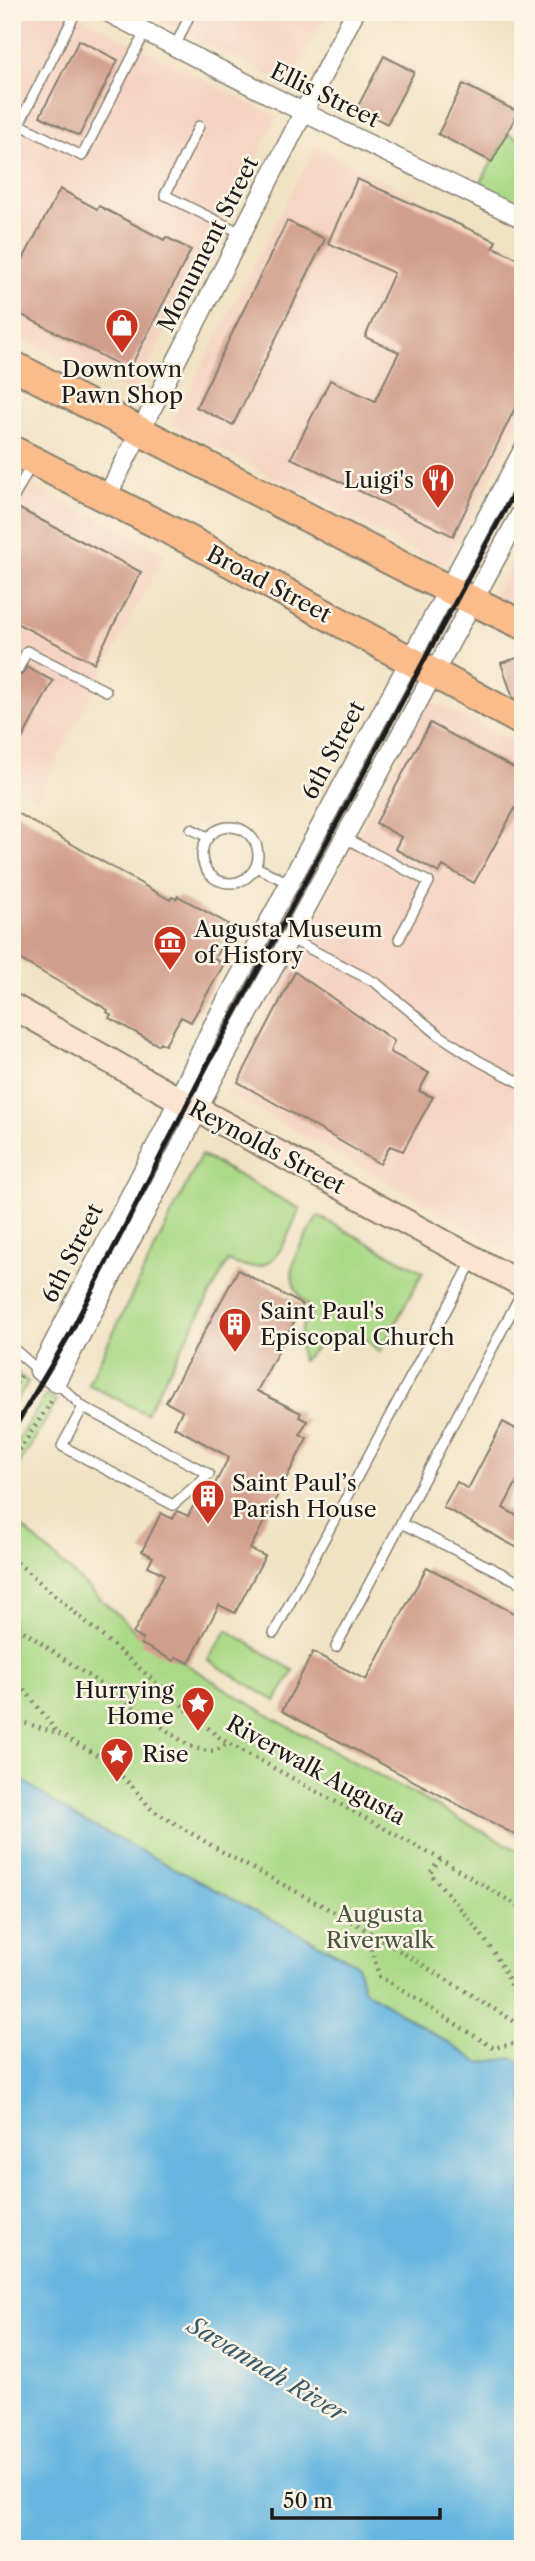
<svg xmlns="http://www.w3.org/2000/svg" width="535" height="2561" viewBox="0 0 535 2561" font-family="'Libre Caslon Text',serif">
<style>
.built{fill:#f5d3c2}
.green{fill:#aad987;stroke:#637a52;stroke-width:2}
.water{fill:#65b6e0;stroke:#40697e;stroke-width:2}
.building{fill:#d19d8c}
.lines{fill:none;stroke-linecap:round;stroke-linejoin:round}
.service-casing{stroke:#867f70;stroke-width:12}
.minor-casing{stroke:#867f70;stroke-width:21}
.secondary-casing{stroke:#867f70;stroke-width:28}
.primary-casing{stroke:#867f70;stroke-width:32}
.path{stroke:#867f70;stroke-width:4.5;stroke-dasharray:2 5;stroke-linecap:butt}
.service{stroke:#fff;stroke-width:9}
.minor{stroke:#fff;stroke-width:18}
.secondary{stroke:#fde4d1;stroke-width:24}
.primary{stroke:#fabc8b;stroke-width:28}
.rail{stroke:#1c1c1c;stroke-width:5}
.labels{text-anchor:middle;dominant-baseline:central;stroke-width:5;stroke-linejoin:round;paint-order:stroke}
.street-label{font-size:23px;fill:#1c1c1c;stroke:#fcf5e5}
.poi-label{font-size:23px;fill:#1c1c1c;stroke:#fcf5e5;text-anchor:start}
.park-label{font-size:23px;fill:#47553c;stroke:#fcf5e5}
.water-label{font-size:24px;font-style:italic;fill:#395a6a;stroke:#fcf5e5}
</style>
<rect width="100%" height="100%" fill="#fcf5e5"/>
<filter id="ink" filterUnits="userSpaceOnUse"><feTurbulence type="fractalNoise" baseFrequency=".0143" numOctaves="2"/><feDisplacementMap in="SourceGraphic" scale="14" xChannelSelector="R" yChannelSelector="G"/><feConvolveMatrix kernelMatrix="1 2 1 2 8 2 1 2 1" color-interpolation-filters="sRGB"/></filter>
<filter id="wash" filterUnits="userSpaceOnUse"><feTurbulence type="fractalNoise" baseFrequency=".00686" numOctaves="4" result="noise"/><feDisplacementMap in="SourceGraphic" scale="28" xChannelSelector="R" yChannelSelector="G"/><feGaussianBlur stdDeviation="1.57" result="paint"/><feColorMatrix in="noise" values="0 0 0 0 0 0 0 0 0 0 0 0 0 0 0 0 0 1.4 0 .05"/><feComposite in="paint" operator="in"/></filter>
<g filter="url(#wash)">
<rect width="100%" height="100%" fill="#f1e2c4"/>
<g class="built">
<path d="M12 12H71L277 117 133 393 12 333Z"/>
<path d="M146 12H328L289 85Z"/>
<path d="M316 146 523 253V416L445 566 171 424Z"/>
<path d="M12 476 165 553 37 799 12 785Z"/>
<path d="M523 541V614L492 599Z"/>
<path d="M429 700 523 747V1257L225 1092Z"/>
</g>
<g class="green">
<path d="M507 133 523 141V207L480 184Z"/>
<path d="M201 1155 300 1209C282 1246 276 1281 228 1261L146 1414 88 1384Z"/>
<path d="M318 1216 423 1272 380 1352C374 1348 369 1341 362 1337 340 1324 317 1347 302 1361 298 1336 298 1331 311 1309 275 1276 298 1251 318 1216Z"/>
<path d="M12 1368 28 1382 12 1407Z"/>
<path d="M46 1395 57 1401 12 1477V1449Z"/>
<path d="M12 1518 141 1636 276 1720 523 1853V2166L12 1863Z"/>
<path d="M227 1630 294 1671 275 1701 208 1660Z"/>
</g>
<path class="water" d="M12 1773 74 1816 357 1964 363 1989 480 2063 513 2058 523 2064V2549H12Z"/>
<g id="blocks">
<g class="building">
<path d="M79 40 118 60 79 136 40 116Z"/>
<path d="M384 56 414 72 387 124 357 108Z"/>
<path d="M463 84 518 112 492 162 438 134Z"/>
<path d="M357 179 496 241 493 247 523 261V412L515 408 453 536 291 458 330 380 375 401 399 352 365 337 394 273 328 243Z"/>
<path d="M60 189 97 209 99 206 164 240 166 237 191 250 129 370 12 310V280Z"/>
<path d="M287 221 325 239 233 425 196 407Z"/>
<path d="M16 507 141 572 94 663 12 621V508Z"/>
<path d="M523 656V703L513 698 501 663Z"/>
<path d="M27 667 53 681 12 758V674L21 675Z"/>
<path d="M430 723 523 773V794L474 883 443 866 439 873 395 849 401 837 376 823Z"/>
<path d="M12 810 170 900 172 897 176 899 178 896 228 924 226 928 230 930 214 959 224 964 191 1022 181 1017 165 1045 160 1042 158 1045 109 1018 111 1015 107 1012 108 1010 12 955Z"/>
<path d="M295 972 394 1041 390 1052 429 1073 419 1091 433 1097 403 1151 390 1146 380 1164 238 1082Z"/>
<path d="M238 1270 303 1305 257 1391 301 1413 299 1417 307 1421 300 1434 307 1438 250 1549 265 1556 235 1613 219 1605 189 1663 176 1657 174 1661 141 1644 143 1639 133 1634 164 1574 148 1566 153 1557 142 1551 161 1513 173 1519 177 1511 188 1516 195 1503 203 1507 229 1457 174 1427 182 1411 166 1402Z"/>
<path d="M503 1422 523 1433V1470L503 1508 523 1519V1551L443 1507 457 1482 468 1489Z"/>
<path d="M427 1567 523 1618V1839L282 1711 313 1652 366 1680Z"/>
</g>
</g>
</g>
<g filter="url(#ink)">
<use href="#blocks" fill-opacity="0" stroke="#867f70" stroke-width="2"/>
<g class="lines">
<defs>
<g id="service">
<path d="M76 12 19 124 82 156 145 32"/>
<path d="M175 47 191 12"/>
<path d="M199 126 165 195 241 233"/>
<path d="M12 501 32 463"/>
<path d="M12 666 18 669 27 651 106 691"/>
<circle cx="230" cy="855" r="28"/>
<path d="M191 829 208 837"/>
<path d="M343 837 429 882 399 939"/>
<path d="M256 867 289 883"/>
<path d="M289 938 376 983 439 1035 479 1061 523 1084"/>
<path d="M15 1350 39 1371"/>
<path d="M56 1382 83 1407 209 1474 173 1505 62 1446 83 1407"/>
<path d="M401 1523 523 1584"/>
<path d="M274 1633 473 1260"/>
<path d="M336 1647 523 1290"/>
</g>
<g id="minor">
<path d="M107 12 303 112 523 219"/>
<path d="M523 450 210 1031 165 1128 39 1371 56 1382 179 1149 212 1081 523 509"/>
<path d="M106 498 355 12"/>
</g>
<path id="secondary" d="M12 1006 178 1099 523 1285"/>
<g id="primary">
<path d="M12 365 419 575 523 625"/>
<path d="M12 450 189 540 523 722"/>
</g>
</defs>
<use href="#service" class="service-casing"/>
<use href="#minor" class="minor-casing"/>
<use href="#secondary" class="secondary-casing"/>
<use href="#primary" class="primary-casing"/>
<g class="path">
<path d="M12 1389 21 1376"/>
<path d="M12 1462 52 1400"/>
<path d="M12 1558 221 1739 440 1859 523 1909"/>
<path d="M12 1623 188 1745C204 1752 215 1754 228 1743"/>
<path d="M12 1673 57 1732"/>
<path d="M12 1719 58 1733 102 1758 131 1785 152 1810 233 1858 353 1922 523 2027"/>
<path d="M440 1859 430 1873C469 1919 510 1961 523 2021"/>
<path d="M377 1936 371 1947 379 1976 494 2048 515 2043 523 2030"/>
</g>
<use href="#service" class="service"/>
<use href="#minor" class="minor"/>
<use href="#secondary" class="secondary"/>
<use href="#primary" class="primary"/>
<path class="rail" d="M12 1432 71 1332 208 1063 523 476"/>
</g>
</g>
<defs>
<symbol id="shop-pin" viewBox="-11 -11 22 30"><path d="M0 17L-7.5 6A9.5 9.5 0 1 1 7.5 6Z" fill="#c8321e" stroke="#fcf5e5"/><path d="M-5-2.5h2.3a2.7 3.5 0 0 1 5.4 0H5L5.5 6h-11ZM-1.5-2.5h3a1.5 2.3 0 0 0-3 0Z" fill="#fff"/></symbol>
<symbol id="restaurant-pin" viewBox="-11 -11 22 30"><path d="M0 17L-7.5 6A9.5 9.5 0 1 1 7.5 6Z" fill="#c8321e" stroke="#fcf5e5"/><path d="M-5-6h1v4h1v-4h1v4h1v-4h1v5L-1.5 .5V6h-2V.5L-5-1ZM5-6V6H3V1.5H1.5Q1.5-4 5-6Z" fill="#fff"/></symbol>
<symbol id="museum-pin" viewBox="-11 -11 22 30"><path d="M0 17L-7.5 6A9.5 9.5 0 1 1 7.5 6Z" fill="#c8321e" stroke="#fcf5e5"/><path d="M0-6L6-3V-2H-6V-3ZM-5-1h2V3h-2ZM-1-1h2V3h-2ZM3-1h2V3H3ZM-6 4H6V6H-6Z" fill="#fff"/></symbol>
<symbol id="building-pin" viewBox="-11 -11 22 30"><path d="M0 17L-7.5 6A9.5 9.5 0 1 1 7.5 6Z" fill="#c8321e" stroke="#fcf5e5"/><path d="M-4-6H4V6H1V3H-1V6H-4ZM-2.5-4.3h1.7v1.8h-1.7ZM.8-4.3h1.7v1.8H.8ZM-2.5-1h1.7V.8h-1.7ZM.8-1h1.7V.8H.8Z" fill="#fff"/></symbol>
<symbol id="sight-pin" viewBox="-11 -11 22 30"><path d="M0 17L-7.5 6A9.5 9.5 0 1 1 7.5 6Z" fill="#c8321e" stroke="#fcf5e5"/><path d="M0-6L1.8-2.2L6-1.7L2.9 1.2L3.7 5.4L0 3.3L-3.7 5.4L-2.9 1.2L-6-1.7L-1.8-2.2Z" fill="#fff"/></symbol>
</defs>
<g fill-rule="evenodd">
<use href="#shop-pin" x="103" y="306" width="38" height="52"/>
<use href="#restaurant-pin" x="419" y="461" width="38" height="52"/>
<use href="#museum-pin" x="151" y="923" width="38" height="52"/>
<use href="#building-pin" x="216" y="1305" width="38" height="52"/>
<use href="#building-pin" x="189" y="1477" width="38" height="52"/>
<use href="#sight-pin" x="179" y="1684" width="38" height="52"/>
<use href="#sight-pin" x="98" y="1735" width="38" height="52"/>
</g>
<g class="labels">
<g class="street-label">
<text transform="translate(325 95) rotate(26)">Ellis Street</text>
<text transform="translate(208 244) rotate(-63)">Monument Street</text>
<text transform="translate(269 584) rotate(28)">Broad Street</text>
<text transform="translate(333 750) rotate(-62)">6th Street</text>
<text transform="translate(267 1147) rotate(28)">Reynolds Street</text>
<text transform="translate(72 1253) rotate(-63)">6th Street</text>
<text transform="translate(316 1770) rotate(29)">Riverwalk Augusta</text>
</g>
<g class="poi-label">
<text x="122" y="369" text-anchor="middle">Downtown<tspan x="122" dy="26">Pawn Shop</tspan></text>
<text x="414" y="480" text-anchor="end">Luigi's</text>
<text x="194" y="929">Augusta Museum<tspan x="194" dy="26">of History</tspan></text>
<text x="260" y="1311">Saint Paul's<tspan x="260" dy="26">Episcopal Church</tspan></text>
<text x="232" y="1483">Saint Paul’s<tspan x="232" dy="26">Parish House</tspan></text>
<text x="174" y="1690" text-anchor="end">Hurrying<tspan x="174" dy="26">Home</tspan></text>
<text x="142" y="1754">Rise</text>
</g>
<g class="park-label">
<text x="380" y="1914">Augusta<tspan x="380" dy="26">Riverwalk</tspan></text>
</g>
<g class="water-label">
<text transform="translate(267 2369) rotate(31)">Savannah River</text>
</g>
</g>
<rect width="535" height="2561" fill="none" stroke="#fcf5e5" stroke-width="42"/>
<path d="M272 2508v10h168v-10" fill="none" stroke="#1c1c1c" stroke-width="3.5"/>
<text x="283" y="2508" font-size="21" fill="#1c1c1c" stroke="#fcf5e5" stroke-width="5" paint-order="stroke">50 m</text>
</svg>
